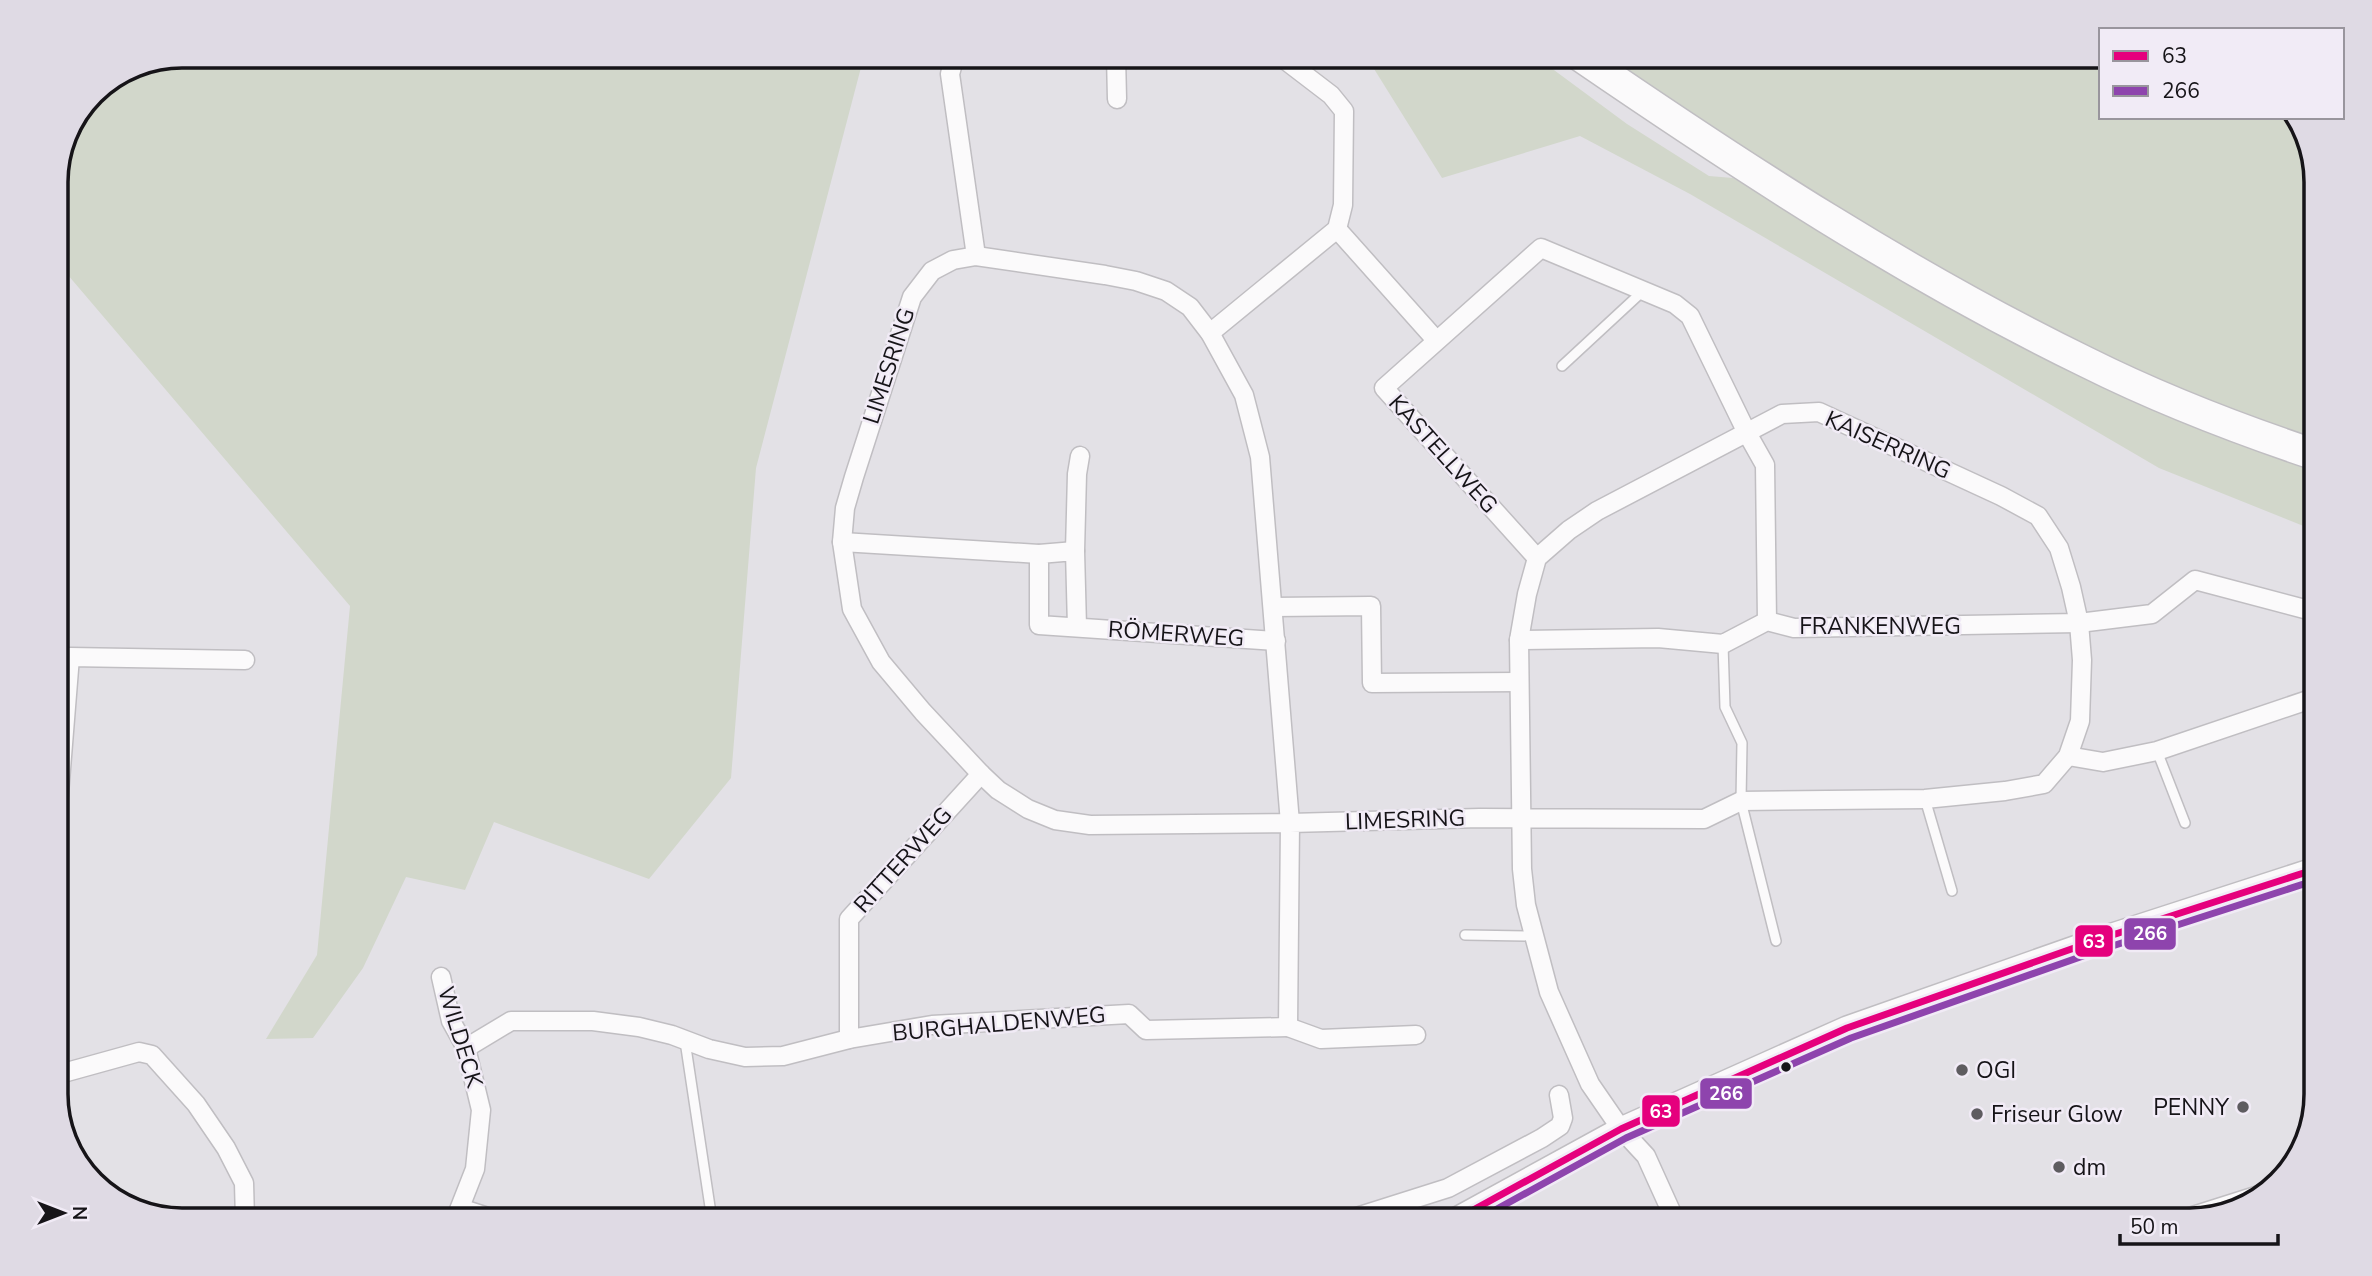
<svg xmlns="http://www.w3.org/2000/svg" width="2372" height="1276" viewBox="0 0 2372 1276" font-family="'Nunito Sans',sans-serif">
<style>
.green{fill:#d2d7cb}
.lines{fill:none;stroke-linecap:round;stroke-linejoin:round}
.service-casing{stroke:#c0bec2;stroke-width:12}
.minor-casing{stroke:#c0bec2;stroke-width:21}
.tertiary-casing{stroke:#c0bec2;stroke-width:26}
.primary-casing{stroke:#c0bec2;stroke-width:33}
.service{stroke:#fbfafb;stroke-width:9}
.minor{stroke:#fbfafb;stroke-width:18}
.tertiary{stroke:#fbfafb;stroke-width:23}
.primary{stroke:#fbfafb;stroke-width:30}
.bus-1-casing{stroke:#f1ebf6;stroke-width:12}
.bus-2-casing{stroke:#f1ebf6;stroke-width:12}
.bus-1{stroke:#e5007d;stroke-width:7}
.bus-2{stroke:#8e44ad;stroke-width:7}
.bus-dot{fill:#161418;stroke:#f1ebf6;stroke-width:2.5}
.poi-dot{fill:#5e5c60;stroke:#f1ebf6;stroke-width:2.5}
.labels{text-anchor:middle;dominant-baseline:central;stroke-width:5;stroke-linejoin:round;paint-order:stroke}
.street-label{font-size:23px;fill:#161418;stroke:#f1ebf6}
.poi-label{font-size:23px;fill:#161418;stroke:#f1ebf6;text-anchor:start}
.rim{fill:none;stroke:#161418;stroke-width:3.5}
.line-badge{stroke:#f1ebf6;stroke-width:2.5}
.badge-label{font-size:19px;text-anchor:middle;font-weight:bold;fill:#fff}
</style>
<rect width="100%" height="100%" fill="#e3e1e6"/>
<g class="green">
<path d="M182 56H864L756 468 731 778 649 879 494 822 465 890 406 877 363 968 313 1038 266 1039 317 955 350 606 56 261V174L93 93 134 65Z"/>
<path d="M1366 56H1535L1627 124 1709 176 1733 178 1934 294 2257 450 2316 473V531L2159 468 1690 194 1580 136 1442 178Z"/>
<path d="M1609 56H2101V117H2297L2316 174V443C2066 356 1820 215 1609 56Z"/>
</g>
<g class="lines">
<defs>
<g id="service">
<path d="M1562 366 1643 291"/>
<path d="M1723 644 1725 707 1742 743 1741 801 1776 941"/>
<path d="M2157 751 2185 823"/>
<path d="M1925 799 1952 891"/>
<path d="M1465 935 1534 936"/>
<path d="M685 1041 712 1220"/>
<path d="M1497 1199 1507 1220"/>
</g>
<g id="minor">
<path d="M955 56 950 74 976 256"/>
<path d="M1116 56 1117 99"/>
<path d="M1337 229 1436 340"/>
<path d="M1210 333 1337 229 1343 205 1344 111 1331 95 1280 56"/>
<path d="M842 542 1039 554"/>
<path d="M1075 551 1077 474 1080 456"/>
<path d="M1537 558 1384 388 1541 248 1675 304 1690 316 1747 433 1765 465 1767 621"/>
<path d="M1273 607 1371 606 1372 683 1519 682"/>
<path d="M1077 627 1075 551 1039 554V625L1276 641"/>
<path d="M1519 640 1658 638 1723 644 1767 621 1794 628 2079 623 2152 614 2195 580 2316 612"/>
<path d="M2068 756 2103 762 2157 751 2314 698 2316 692"/>
<path d="M56 831 70 657 245 660"/>
<path d="M441 977 451 1021 466 1048 481 1110 475 1169 455 1220"/>
<path d="M1288 1027 1321 1039 1416 1035"/>
<path d="M849 1039V919L981 774"/>
<path d="M466 1048 511 1021H593L639 1027 672 1035 709 1049 745 1057 783 1056 849 1039 932 1025 1129 1014 1146 1030 1288 1027 1290 823 1260 457 1244 395 1210 333 1190 307 1166 291 1136 281 1105 275 976 256 953 260 932 271 912 297 854 477 845 508 842 542 852 609 881 662 923 712 981 774 998 790 1028 809 1055 820 1090 825 1290 823 1480 818 1704 819 1741 801 1925 799 2005 791 2044 784 2068 756 2080 721 2082 660 2079 623 2071 587 2059 548 2038 516 2001 496 1819 412 1782 414 1597 511 1569 530 1537 558 1527 594 1519 640 1522 869 1526 905 1549 992 1590 1084 1621 1129 1646 1156 1675 1220"/>
<path d="M56 1075 139 1052 152 1055 196 1104 226 1148 244 1183 245 1220"/>
<path d="M460 1208 497 1220"/>
<path d="M1347 1220 1448 1188 1542 1138 1560 1126 1563 1118 1559 1095"/>
<path d="M2180 1220 2262 1194"/>
</g>
<path id="tertiary" d="M1455 1220 1621 1129 1847 1028 2097 940 2316 869"/>
<path id="primary" d="M1580 56C1742 167 1909 276 2086 362 2160 399 2238 429 2316 455"/>
</defs>
<use href="#service" class="service-casing"/>
<use href="#minor" class="minor-casing"/>
<use href="#tertiary" class="tertiary-casing"/>
<use href="#primary" class="primary-casing"/>
<use href="#service" class="service"/>
<use href="#minor" class="minor"/>
<use href="#tertiary" class="tertiary"/>
<use href="#primary" class="primary"/>
<defs>
<path id="bus-1" d="M1455 1220 1621 1129 1847 1028 2097 940 2316 869"/>
<path id="bus-2" d="M1477 1220 1626 1138 1851 1038 2100 950 2316 880"/>
</defs>
<use href="#bus-1" class="bus-1-casing"/>
<use href="#bus-2" class="bus-2-casing"/>
<use href="#bus-1" class="bus-1"/>
<use href="#bus-2" class="bus-2"/>
</g>
<circle class="bus-dot" cx="1786" cy="1067" r="6"/>
<g class="poi-dot">
<circle cx="1962" cy="1070" r="7"/>
<circle cx="2243" cy="1107" r="7"/>
<circle cx="1977" cy="1114" r="7"/>
<circle cx="2059" cy="1167" r="7"/>
</g>
<g class="labels">
<g class="street-label">
<text transform="translate(889 366) rotate(-72)">LIMESRING</text>
<text transform="translate(1888 445) rotate(24)">KAISERRING</text>
<text transform="translate(1443 454) rotate(48)">KASTELLWEG</text>
<text x="1880" y="626">FRANKENWEG</text>
<text transform="translate(1176 634) rotate(4)">RÖMERWEG</text>
<text transform="translate(1405 820) rotate(-2)">LIMESRING</text>
<text transform="translate(903 860) rotate(-48)">RITTERWEG</text>
<text transform="translate(999 1024) rotate(-5)">BURGHALDENWEG</text>
<text transform="translate(460 1037) rotate(73)">WILDECK</text>
</g>
<g class="poi-label">
<text x="1976" y="1070">OGI</text>
<text x="2229" y="1107" text-anchor="end">PENNY</text>
<text x="1991" y="1114">Friseur Glow</text>
<text x="2073" y="1167">dm</text>
</g>
</g>
<path d="M0 0H2372V1276H0ZM182 68H2190A114 114 0 0 1 2304 182V1094A114 114 0 0 1 2190 1208H182A114 114 0 0 1 68 1094V182A114 114 0 0 1 182 68Z" fill="#dfdae4" fill-rule="evenodd"/>
<path class="rim" d="M182 68H2190A114 114 0 0 1 2304 182V1094A114 114 0 0 1 2190 1208H182A114 114 0 0 1 68 1094V182A114 114 0 0 1 182 68Z"/>
<g class="line-badge">
<rect x="2123" y="917" width="54" height="34" rx="7" fill="#8e44ad"/>
<rect x="2074" y="924" width="40" height="34" rx="7" fill="#e5007d"/>
<rect x="1699" y="1077" width="54" height="33" rx="7" fill="#8e44ad"/>
<rect x="1641" y="1094" width="40" height="34" rx="7" fill="#e5007d"/>
</g>
<g class="badge-label">
<text x="2150" y="940">266</text>
<text x="2094" y="948">63</text>
<text x="1726" y="1100">266</text>
<text x="1661" y="1118">63</text>
</g>
<rect x="2099" y="28" width="245" height="91" fill="#f1ebf6" stroke="#99959d" stroke-width="2"/>
<rect x="2113" y="51" width="35" height="10" fill="#e5007d" stroke="#99959d" stroke-width="2"/>
<text x="2162" y="63" font-size="21" fill="#161418">63</text>
<rect x="2113" y="86" width="35" height="10" fill="#8e44ad" stroke="#99959d" stroke-width="2"/>
<text x="2162" y="98" font-size="21" fill="#161418">266</text>
<g transform="translate(63 1213) rotate(90)" stroke="#f1ebf6" stroke-width="5" paint-order="stroke">
<path d="M0-5L12 26L0 18L-12 26Z" fill="#161418"/>
<text y="-10" font-size="19" font-weight="bold" text-anchor="middle" fill="#161418">N</text>
</g>
<path d="M2120 1234v10h158v-10" fill="none" stroke="#161418" stroke-width="3.5"/>
<text x="2130" y="1234" font-size="21" fill="#161418" stroke="#f1ebf6" stroke-width="5" paint-order="stroke">50 m</text>
</svg>
